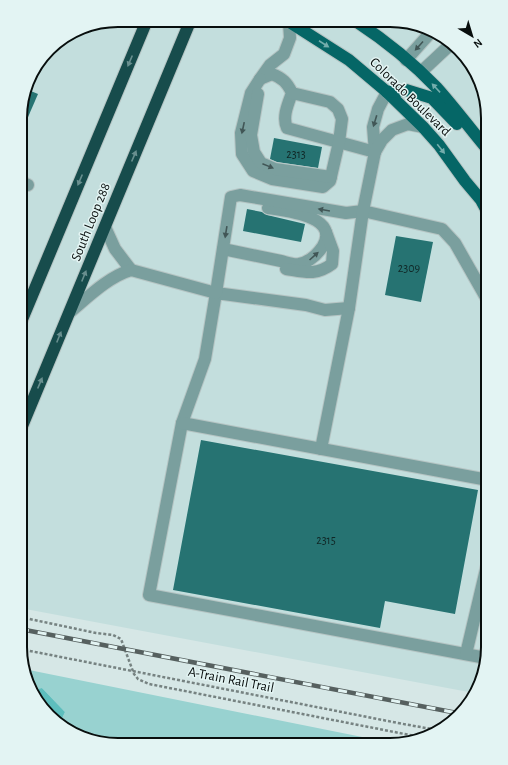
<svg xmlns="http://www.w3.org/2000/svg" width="508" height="765" viewBox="0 0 508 765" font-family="'Alegreya Sans',sans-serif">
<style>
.built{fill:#c3dedd}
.green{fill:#98d2d0}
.forest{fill:#5dbebd}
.building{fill:#267372}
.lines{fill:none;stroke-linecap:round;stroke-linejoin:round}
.minor-casing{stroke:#b5c4c3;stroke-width:14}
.major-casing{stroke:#b5c4c3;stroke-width:14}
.highway-casing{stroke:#b5c4c3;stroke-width:14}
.path{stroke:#768281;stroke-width:2.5;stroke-dasharray:3 2;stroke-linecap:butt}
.minor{stroke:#7a9f9e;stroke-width:12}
.major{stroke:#056666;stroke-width:12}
.highway{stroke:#174c4c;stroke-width:12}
.rail-casing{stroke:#56605f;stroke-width:4.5}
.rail{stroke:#e3f4f3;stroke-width:3;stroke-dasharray:9;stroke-linecap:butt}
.path-bridge{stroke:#768281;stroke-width:2.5;stroke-dasharray:3 2;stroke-linecap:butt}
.oneway{fill:#74adac}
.oneway2{fill:#415656}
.oneway3{fill:#698f8f}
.labels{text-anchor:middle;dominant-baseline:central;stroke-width:3;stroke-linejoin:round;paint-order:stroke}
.number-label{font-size:12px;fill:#102726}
.street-label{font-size:14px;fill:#080e0d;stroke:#e3f4f3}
.rim{fill:none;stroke:#080e0d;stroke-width:2}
</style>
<rect width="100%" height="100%" fill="#d6e7e6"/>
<path class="built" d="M409 22 450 40 480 80 488 118V654L474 693 20 608 21 105 33 69 53 44 86 25Z"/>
<path class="green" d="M24 669 397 744 390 745 105 744 59 725 65 712 42 688 32 690 28 685Z"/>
<path class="forest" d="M42 688 65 712 59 725 32 690Z"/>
<g class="building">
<path d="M26 89 38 94 22 131 21 130V105Z"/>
<path d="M274 138 322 147 318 168 277 162 270 159Z"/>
<path d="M247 209 262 212 267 215 305 224 301 242 243 231Z"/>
<path d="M396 236 433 242 421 302 385 295Z"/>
<path d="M201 440 478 490 455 614 385 601 380 628 173 590Z"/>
</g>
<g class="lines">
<defs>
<g id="minor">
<path d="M289 23 290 38 284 54 270 65 260 79 272 74C282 78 287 82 292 93 288 104 282 117 287 128L375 152"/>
<path d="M406 60 431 32"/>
<path d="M421 72 452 43"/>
<path d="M260 79 251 93 241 133 242 154 253 171 272 179 323 187 330 181 339 142 342 119 338 109 330 102 292 93"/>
<path d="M258 94 251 135 254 152 261 163 275 169 331 177"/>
<path d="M375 152 373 127 378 109 387 92"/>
<path d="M21 182 28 185"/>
<path d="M105 227 115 249 131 270"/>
<path d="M223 249C242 253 261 257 281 261 286 262 293 265 299 264 309 262 317 255 323 246 340 216 286 211 268 208"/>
<path d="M286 269C305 272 316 276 332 264L333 251 326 232"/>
<path d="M349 308 325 310 306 305 216 293 205 359 182 423 149 595 486 658"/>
<path d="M70 312C88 297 108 277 131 270L216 293 231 197 240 195 346 213 363 211 442 229 455 243 488 301"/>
<path d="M182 423 488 480"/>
<path d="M321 449 349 308 363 211 375 152 382 140 392 130 408 124 423 127"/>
<path d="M466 654 488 561"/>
</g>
<g id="major">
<path d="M357 22C386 41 413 63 437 88 455 108 471 130 488 150"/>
<path d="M291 23 349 60 387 92 423 127 439 145 465 181 481 200 488 213"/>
<path d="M387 92 406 90 432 98 457 124"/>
</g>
<g id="highway">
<path d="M21 322 145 25"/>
<path d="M20 431 189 24"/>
</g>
</defs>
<use href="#minor" class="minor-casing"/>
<use href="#major" class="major-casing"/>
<use href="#highway" class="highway-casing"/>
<g class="path">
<path d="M20 617 96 633 113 635 121 639 134 674 138 679 149 684 425 738"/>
<path d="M398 723 437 730"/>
</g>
<use href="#minor" class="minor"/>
<use href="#major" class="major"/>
<use href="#highway" class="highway"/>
<defs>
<path id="rail" d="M20 629 457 713"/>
</defs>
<use href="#rail" class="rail-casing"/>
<use href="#rail" class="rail"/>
<path class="path-bridge" d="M20 649 398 723"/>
</g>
<defs><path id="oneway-solid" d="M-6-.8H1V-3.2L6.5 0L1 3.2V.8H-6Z"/></defs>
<g class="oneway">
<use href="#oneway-solid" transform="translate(324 44) rotate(33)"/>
<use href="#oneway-solid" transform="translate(436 88) rotate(-133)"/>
<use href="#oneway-solid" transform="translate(441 149) rotate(51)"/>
</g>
<g class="oneway2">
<use href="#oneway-solid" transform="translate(419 46) rotate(132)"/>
<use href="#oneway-solid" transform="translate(375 121) rotate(107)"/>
<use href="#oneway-solid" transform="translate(243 128) rotate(102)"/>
<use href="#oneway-solid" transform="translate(268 166) rotate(22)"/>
<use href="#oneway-solid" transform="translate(324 210) rotate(-170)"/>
<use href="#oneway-solid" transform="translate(226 232) rotate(99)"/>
<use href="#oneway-solid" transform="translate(314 256) rotate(-42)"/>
</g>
<g class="oneway3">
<use href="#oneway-solid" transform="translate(130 61) rotate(113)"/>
<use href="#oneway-solid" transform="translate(134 156) rotate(-67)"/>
<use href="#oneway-solid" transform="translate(80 180) rotate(113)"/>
<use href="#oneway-solid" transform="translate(84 276) rotate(-68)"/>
<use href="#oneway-solid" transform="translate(59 337) rotate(-68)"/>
<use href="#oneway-solid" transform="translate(40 383) rotate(-67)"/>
</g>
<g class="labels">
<g class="number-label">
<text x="296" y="154">2313</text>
<text x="409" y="268">2309</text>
<text x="326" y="540">2315</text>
</g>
<g class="street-label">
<text transform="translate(410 97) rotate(44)">Colorado Boulevard</text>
<text transform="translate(91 222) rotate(-68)">South Loop 288</text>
<text transform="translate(231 680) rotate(11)">A-Train Rail Trail</text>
</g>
</g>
<path d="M0 0H508V765H0ZM118 27H390A91 91 0 0 1 481 118V647A91 91 0 0 1 390 738H118A91 91 0 0 1 27 647V118A91 91 0 0 1 118 27Z" fill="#e3f4f3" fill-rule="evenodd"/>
<path class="rim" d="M118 27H390A91 91 0 0 1 481 118V647A91 91 0 0 1 390 738H118A91 91 0 0 1 27 647V118A91 91 0 0 1 118 27Z"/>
<g transform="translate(472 36) rotate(142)" stroke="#e3f4f3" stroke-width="3" paint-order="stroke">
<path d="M0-3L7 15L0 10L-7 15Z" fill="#080e0d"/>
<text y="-6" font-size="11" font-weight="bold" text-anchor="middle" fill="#080e0d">N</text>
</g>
</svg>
